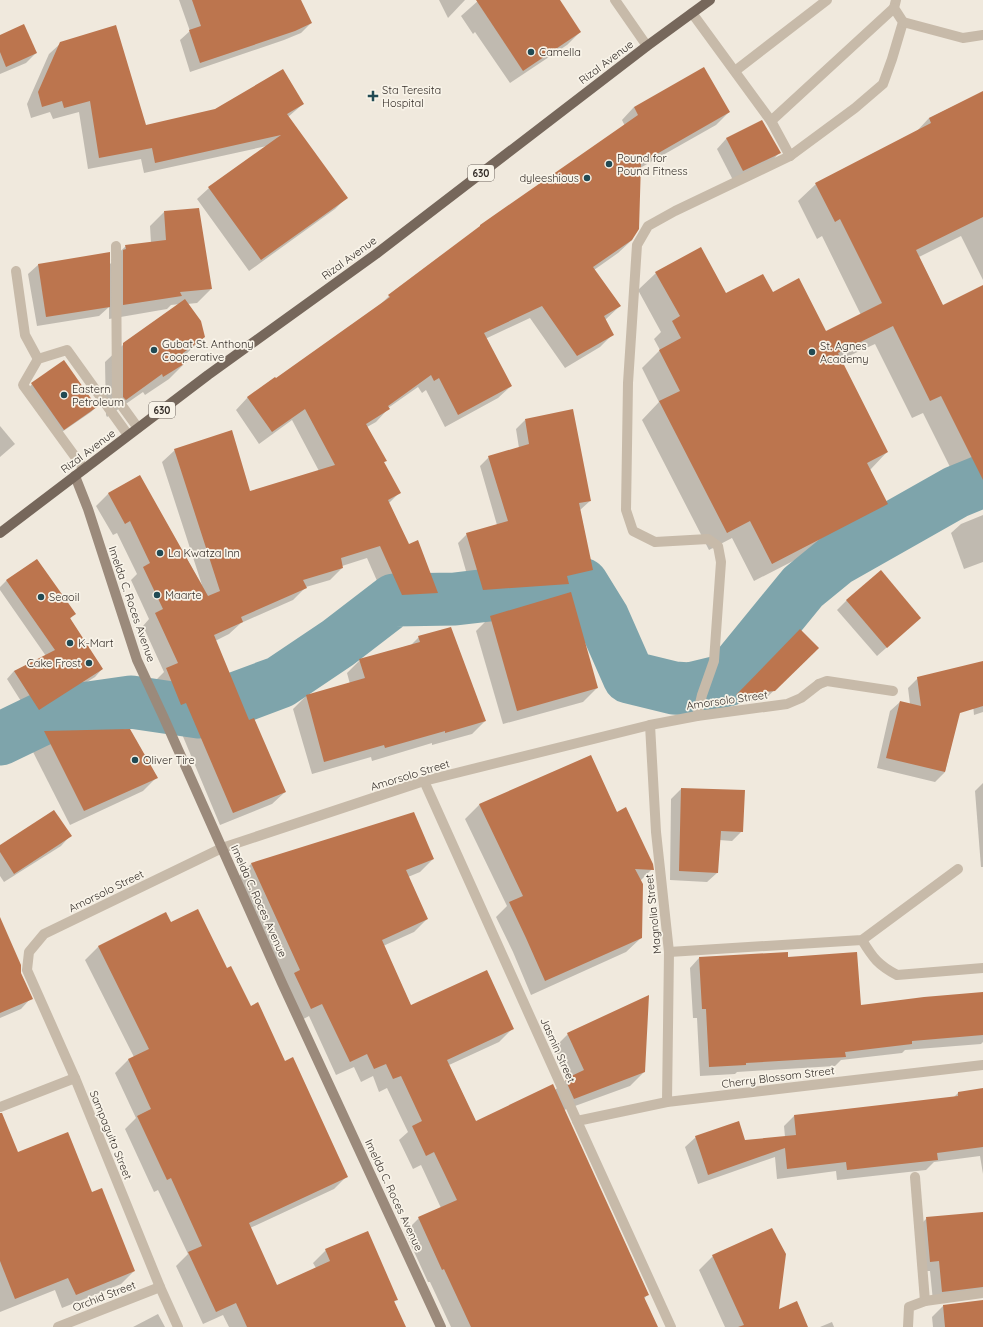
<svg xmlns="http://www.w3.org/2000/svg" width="983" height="1327" viewBox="0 0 983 1327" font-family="Quicksand,sans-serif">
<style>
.shadow{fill:#0003}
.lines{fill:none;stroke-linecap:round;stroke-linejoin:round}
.river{stroke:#7ea4ab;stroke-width:53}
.building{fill:#bc754e}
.service{stroke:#c7baa9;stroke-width:10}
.minor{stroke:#c7baa9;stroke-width:10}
.secondary{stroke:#9b8a7b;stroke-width:10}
.primary{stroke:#76675b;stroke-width:10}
.poi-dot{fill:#214a53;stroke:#f8f3e8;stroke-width:1.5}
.labels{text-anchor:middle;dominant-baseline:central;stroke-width:3.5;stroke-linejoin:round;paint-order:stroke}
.shield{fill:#f8f3e8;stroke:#706962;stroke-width:1}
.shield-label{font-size:10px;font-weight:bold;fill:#352e29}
.poi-label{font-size:11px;fill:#352e29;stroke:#f8f3e8;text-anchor:start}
.street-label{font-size:11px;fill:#352e29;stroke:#f8f3e8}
</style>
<rect width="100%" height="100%" fill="#f0e9dd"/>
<g class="shadow">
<path d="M179 0H300L311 23 301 33 284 40 190 72 180 40 190 31Z"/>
<path d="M439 0H465L448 18Z"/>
<path d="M479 0H558L580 32 567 45 510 83 475 32 473 34 461 16Z"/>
<path d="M0 36 36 53 26 63 0 74Z"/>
<path d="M61 43 145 126 303 104 288 117 346 198 335 209 249 271 197 199 209 188 267 146 144 173 141 159 88 169 79 112 53 119 50 112 31 118 27 104 49 54Z"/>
<path d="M983 92V280L961 236 919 257 943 306 983 286V468L957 481 923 413 912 418 875 344 840 360 887 452 870 470 887 504 869 522 754 581 732 538 709 550 642 420 659 402 642 368 660 350 654 339 661 332 638 290 656 273 725 294 772 293 826 332 861 315 822 236 817 239 798 201 816 184 916 132 929 118Z"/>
<path d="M634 107 729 112 716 125 640 168 632 240 618 253 594 270 620 306 605 320 612 335 600 347 565 368 530 318 485 339 511 386 498 398 445 427 426 390 422 393 418 387 388 408V409L376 422 367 427 385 461 383 463 399 493 389 503 409 546 437 593 424 605 389 608 367 558 342 566V568L330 580 306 587 293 600 241 623 229 634 215 641 248 721 285 792 272 804 220 825 174 715 169 717 154 682 164 672 143 626 149 619 131 580 137 574 117 533 113 535 96 506 108 494 139 476 202 585 162 462 175 450 249 492 319 471 292 420 259 444 236 410 248 397 276 379 380 305 389 296 625 126 622 120Z"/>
<path d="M762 121 779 153 770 163 733 180 717 149 726 139Z"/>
<path d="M164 212 211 289 197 303 187 304 204 337 184 356 187 361 169 379 145 395 143 392 107 417 106 415 105 362 124 344 180 304 171 305 167 309 109 319V307L99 316 37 326 28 274 38 265 109 253V265L112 262 111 260 126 246 151 243 150 226Z"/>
<path d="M32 384 96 407 91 412 59 434 28 389Z"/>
<path d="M525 420 590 501 580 510 592 570 582 579 568 583 559 592 474 599 458 543 467 534 497 525 480 466 489 457 519 448 516 429Z"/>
<path d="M0 426 15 444 0 457Z"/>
<path d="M983 515V562L964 569 951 533 961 524Z"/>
<path d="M37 560 74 614 70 619 102 669 95 677 31 717 7 679 14 671 46 656 0 590V587L6 581Z"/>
<path d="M847 600 920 618 877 656 837 610Z"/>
<path d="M491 616 597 688 583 702 503 724 476 631Z"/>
<path d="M800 631 808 658 764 700 729 703Z"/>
<path d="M419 637 485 721 472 734 432 745V743L372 761 371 757 312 774 293 709 306 696 350 684 347 673 360 660 411 645Z"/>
<path d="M983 662V712L974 715 970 673Z"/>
<path d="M970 666 945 772 935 782 877 768 890 711 900 702 910 704 908 688 918 678Z"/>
<path d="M130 730 157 777 143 791 70 825 30 746 44 732Z"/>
<path d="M591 757 617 813 652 869 640 881 641 938 626 952 531 995 513 952 496 917 507 906 465 819 479 805Z"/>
<path d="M983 783V867H981L975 791Z"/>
<path d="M681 789 742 831 732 841 719 840 717 873 707 882 670 880 671 799Z"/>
<path d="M70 836 61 846 4 882 0 876V846Z"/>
<path d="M433 859 420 872 408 877 427 919 414 932 383 946 411 1006 513 1028 499 1042 449 1065 476 1122 555 1090 567 1079 554 1048 568 1034 644 1072 630 1086 564 1110 648 1294 644 1299 657 1327H451L430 1282H428L405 1232 419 1218 441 1208 421 1165 413 1169 399 1140 408 1132 387 1088 379 1092 373 1076 361 1082 354 1067 336 1075 309 1016 298 1022 238 877 252 863Z"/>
<path d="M166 913 171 924 227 969 285 1063 347 1176 334 1189 250 1228 277 1286 316 1268 313 1263 326 1250 396 1300 394 1302 405 1327H229L223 1315 203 1324 176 1266 188 1254 158 1190 154 1192 125 1129 136 1118 115 1073 128 1060 134 1057 85 960 98 947Z"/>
<path d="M0 942 20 973 31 998 21 1009 0 1018Z"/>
<path d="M699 958H787L860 1006 983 993V1042L981 1044 905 1050 902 1053 841 1060 835 1066 737 1072 735 1074 700 1076 697 1018H693L690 968Z"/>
<path d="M983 1090V1174L980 1156 934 1162 926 1170 837 1180 836 1171 777 1179 775 1157 698 1184 685 1147 696 1137 745 1141 785 1137 784 1126 794 1116 953 1098 958 1093Z"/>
<path d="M0 1142 18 1153 134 1271 121 1284 62 1308 55 1290 0 1312Z"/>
<path d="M983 1213V1291L933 1301 930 1271H921L917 1228 927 1218Z"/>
<path d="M713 1256 777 1311 807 1327H725L699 1270Z"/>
<path d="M983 1301V1327H933L932 1317 943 1306Z"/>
<path d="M158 1314 165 1327H133Z"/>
<path d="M832 1322 834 1327H820Z"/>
</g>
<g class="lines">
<path class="river" d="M0 739 54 713 131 702 199 712 280 682 338 643 394 600 455 599 582 584 603 618 629 677 674 688 690 689 727 680 803 587 836 560 956 492 983 481"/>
</g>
<g class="building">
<path d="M192 0H301L312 23 295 31 200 63 189 30 201 26Z"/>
<path d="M476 0H560L581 32 523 71Z"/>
<path d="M24 24 37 53 6 67 0 52V35Z"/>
<path d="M116 25 146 125 215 109 283 69 304 104 287 114 348 198 261 260 208 187 281 135 155 163 152 148 99 158 90 101 64 108 62 101 42 107 38 92 60 42Z"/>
<path d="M704 67 730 112 641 163 639 229 632 240 593 267 621 306 604 316 614 335 577 356 542 306 484 333 512 386 458 415 439 378 434 381 431 375 388 406 390 409 366 424 387 461 384 462 401 493 388 500 409 544 418 540 438 593 402 595 380 546 341 558 343 568 303 580 307 588 241 617 243 622 214 635 249 720 254 718 286 792 233 813 186 703 181 705 166 668 178 663 155 613 163 609 143 567 150 563 130 521 125 524 108 493 140 475 208 596 220 591 174 449 232 430 250 491 335 465 305 409 272 432 247 397 275 377 276 378 390 297 388 295 480 226V225L638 115 634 107Z"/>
<path d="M983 91V217L916 250 943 305 983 285V480L941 396 930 401 893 326 838 353 888 452 867 463 888 504 772 564 750 521 727 533 659 401 680 391 659 350 681 338 672 321 680 316 655 272 701 247 726 293 763 274 773 292 799 278 826 331 882 303 840 219 835 222 815 183 931 123 929 118Z"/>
<path d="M762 120 781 153 743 171 726 138Z"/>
<path d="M199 208 212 289 180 292 182 296 123 305V250L126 249 125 245 166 240 164 211Z"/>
<path d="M110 252V307L46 317 38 264Z"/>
<path d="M185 299 201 321 205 337 183 353 189 361 163 377 162 374 126 400 123 397V343Z"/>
<path d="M64 360 97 407 64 430 31 383Z"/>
<path d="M573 409 591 501 579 503 593 570 567 576 569 584 483 590 466 533 508 521 488 456 529 444 525 419Z"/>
<path d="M37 559 76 614 70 618 103 669 39 710 14 671 55 650 6 580Z"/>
<path d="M881 570 921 618 887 648 846 600Z"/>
<path d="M571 592 598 688 517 711 490 616Z"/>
<path d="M451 627 486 721 445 733V731L385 748 384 745 324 762 306 695 365 678 359 659 420 642 418 636Z"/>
<path d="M800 629 819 648 775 691 736 695Z"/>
<path d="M983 661V706L960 713 945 772 886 758 900 701 921 706 917 677Z"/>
<path d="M130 729 158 778 84 811 44 731Z"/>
<path d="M591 755 617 812 626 807 653 864 654 870 635 869 643 884 642 938 545 981 526 938 509 902 523 896 479 804Z"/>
<path d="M681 788 745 790 743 832 721 831 718 873 679 871Z"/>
<path d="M54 810 72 836 14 874 0 852V845Z"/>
<path d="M414 812 434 859 406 870 428 919 382 940 411 1005 487 970 514 1029 447 1060 476 1121 553 1084 649 1295 644 1297 658 1327H471L444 1269 442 1270 418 1217 457 1200 434 1152 426 1156 412 1126 422 1121 401 1076 393 1079 386 1064 374 1069 367 1054 350 1062 322 1004 311 1009 294 973 300 970 251 863Z"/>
<path d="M198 909 227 968 231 966 251 1006 258 1002 285 1061 293 1057 348 1177 249 1223 277 1285 330 1261 325 1249 368 1231 398 1300 394 1301 406 1327H247L236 1303 216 1312 188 1252 202 1246 171 1178 167 1180 137 1116 151 1109 128 1059 149 1049 98 946 166 912 171 922Z"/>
<path d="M0 917 21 965V973L33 999 0 1013Z"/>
<path d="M788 952V957L857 952 861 1005 924 997 983 992V1035L912 1041V1044L845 1052 846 1057 746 1063V1065L709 1067 706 1009H702L699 957Z"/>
<path d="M649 995 645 1072 574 1099 565 1079 584 1070 567 1033Z"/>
<path d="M983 1088V1147L937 1153 938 1160 847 1170 846 1162 787 1169 785 1148 708 1175 695 1136 739 1121 745 1140 796 1135 794 1115 958 1096V1092Z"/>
<path d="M0 1113H2L18 1152 68 1132 92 1192 102 1188 135 1271 76 1295 68 1278 15 1299 0 1261Z"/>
<path d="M983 1212V1287L942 1292 939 1261 930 1262 926 1217Z"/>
<path d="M772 1228 786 1254 779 1309 797 1301 808 1327H738L744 1325 712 1255Z"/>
<path d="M983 1300V1327H945L943 1305Z"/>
</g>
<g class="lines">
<g class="service">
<path d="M615 0 647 46"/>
<path d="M692 13 771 121 790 156 855 108 883 84 892 59 903 22 894 8 896 0"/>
<path d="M903 22 963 38 983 35"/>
<path d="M735 71 827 0"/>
<path d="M771 121 894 8"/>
<path d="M16 271 25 335 38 359"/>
<path d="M84 469 23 385 38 359 67 350 128 435"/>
<path d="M819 684 827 681 893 691"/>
<path d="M697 716 702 695 714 661 721 562 718 546 708 539 655 542 633 531 626 510 628 383 637 245 648 226 675 211 790 156"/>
</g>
<g class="minor">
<path d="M116 246 117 399 138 428"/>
<path d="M650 725 656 832 669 952 667 1102"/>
<path d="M424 781 577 1121 671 1327"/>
<path d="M862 940C873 958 878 965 897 975L983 968"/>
<path d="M669 952 862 940 958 869"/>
<path d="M0 1107 75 1078"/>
<path d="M577 1121 667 1102 983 1065"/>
<path d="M915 1177 925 1301"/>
<path d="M58 1327 160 1287"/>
<path d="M178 1327 160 1287 75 1078 27 970 29 952 44 934 222 848 424 781 650 725 697 716 787 704 801 698 819 684"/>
<path d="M908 1327 909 1307 925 1301 983 1293"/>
</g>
<path class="secondary" d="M75 476 88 509 137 660 164 718 282 983 441 1327"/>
<path class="primary" d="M0 533 208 375 376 254 647 46 710 0"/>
</g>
<g class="poi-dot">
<circle cx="531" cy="52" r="4"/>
<path d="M371 90h4v4h4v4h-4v4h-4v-4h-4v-4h4z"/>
<circle cx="609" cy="164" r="4"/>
<circle cx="587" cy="178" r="4"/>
<circle cx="154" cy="350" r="4"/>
<circle cx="812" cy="352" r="4"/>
<circle cx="64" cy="395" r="4"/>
<circle cx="160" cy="553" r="4"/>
<circle cx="157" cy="595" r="4"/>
<circle cx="41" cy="597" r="4"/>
<circle cx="70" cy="643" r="4"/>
<circle cx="89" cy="663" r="4"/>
<circle cx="135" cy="760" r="4"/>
</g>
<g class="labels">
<g class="shield">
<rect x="468" y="165" width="26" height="16" rx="3"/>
<rect x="149" y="402" width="26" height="16" rx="3"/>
</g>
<g class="shield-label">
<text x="481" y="173">630</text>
<text x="162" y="410">630</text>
</g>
<g class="poi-label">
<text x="539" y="52">Camella</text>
<text x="382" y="90">Sta Teresita<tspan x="382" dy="13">Hospital</tspan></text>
<text x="617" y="158">Pound for<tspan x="617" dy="13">Pound Fitness</tspan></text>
<text x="579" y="178" text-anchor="end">dyleeshious</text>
<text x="162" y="344">Gubat St. Anthony<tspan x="162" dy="13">Cooperative</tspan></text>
<text x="820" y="346">St. Agnes<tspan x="820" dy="13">Academy</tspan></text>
<text x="72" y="389">Eastern<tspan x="72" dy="13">Petroleum</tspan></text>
<text x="168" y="553">La Kwatza Inn</text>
<text x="165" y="595">Maarte</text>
<text x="49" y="597">Seaoil</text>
<text x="78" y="643">K-Mart</text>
<text x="81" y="663" text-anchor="end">Cake Frost</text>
<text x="143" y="760">Oliver Tire</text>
</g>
<g class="street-label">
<text transform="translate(606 62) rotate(-37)">Rizal Avenue</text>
<text transform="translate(349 258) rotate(-36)">Rizal Avenue</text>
<text transform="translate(88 451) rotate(-37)">Rizal Avenue</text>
<text transform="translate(132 604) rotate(71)">Imelda C. Roces Avenue</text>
<text transform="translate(727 700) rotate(-8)">Amorsolo Street</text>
<text transform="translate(410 775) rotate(-17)">Amorsolo Street</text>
<text transform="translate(106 891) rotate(-26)">Amorsolo Street</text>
<text transform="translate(259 901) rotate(66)">Imelda C. Roces Avenue</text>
<text transform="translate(653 914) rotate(-96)">Magnolia Street</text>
<text transform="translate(558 1050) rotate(66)">Jasmin Street</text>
<text transform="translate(778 1077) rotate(-7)">Cherry Blossom Street</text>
<text transform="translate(111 1135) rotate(68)">Sampaguita Street</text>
<text transform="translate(394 1195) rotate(65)">Imelda C. Roces Avenue</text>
<text transform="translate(104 1296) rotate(-21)">Orchid Street</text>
</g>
</g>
</svg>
